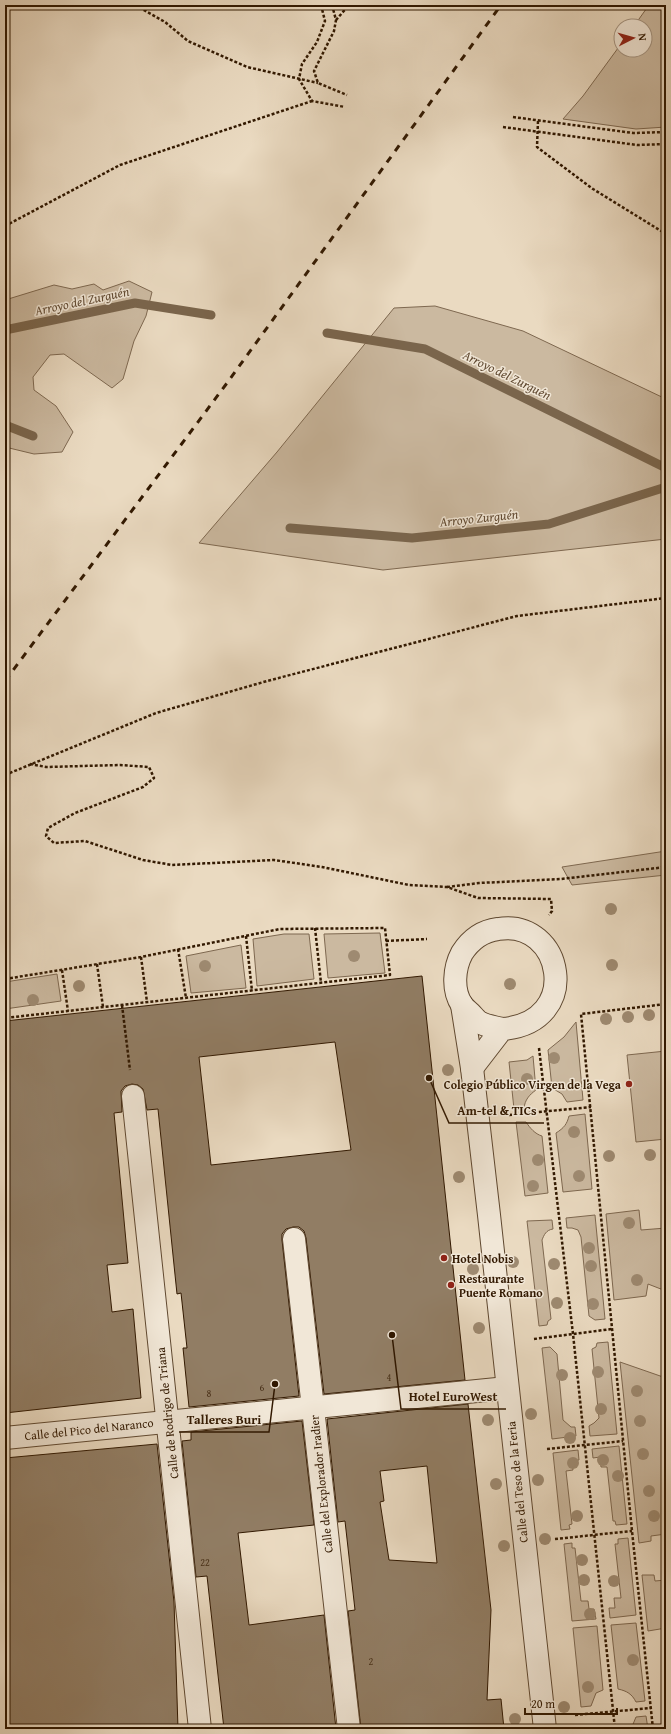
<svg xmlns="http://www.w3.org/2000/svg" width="671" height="1734" viewBox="0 0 671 1734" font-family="'Gentium Book Plus',serif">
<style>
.green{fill:#cbb9a0;stroke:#7e6850}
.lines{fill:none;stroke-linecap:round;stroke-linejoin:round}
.stream{stroke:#7a654c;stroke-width:9}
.building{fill:#917d64;stroke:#311800;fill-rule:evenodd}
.minor-casing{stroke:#5f4830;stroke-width:24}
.path{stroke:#311800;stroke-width:2.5;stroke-dasharray:3 2;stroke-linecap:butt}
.minor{stroke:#f1e7d7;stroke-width:22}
.rail{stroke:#311800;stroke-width:3;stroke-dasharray:7 7;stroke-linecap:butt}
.tree{fill:#9e8a71}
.poi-dot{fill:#8f2418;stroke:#f1e7d7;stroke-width:1.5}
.labels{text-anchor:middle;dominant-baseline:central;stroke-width:3;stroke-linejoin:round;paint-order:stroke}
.number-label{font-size:10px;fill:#493119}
.poi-label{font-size:12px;font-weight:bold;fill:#311800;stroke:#f1e7d7;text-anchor:start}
.street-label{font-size:12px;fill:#311800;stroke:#f1e7d7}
.water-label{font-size:13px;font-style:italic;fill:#624b33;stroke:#f1e7d7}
.leader{fill:none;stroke:#311800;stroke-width:1.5}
.callout-dot{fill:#311800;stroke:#f1e7d7;stroke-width:1.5}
.callout-label{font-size:13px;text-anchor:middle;font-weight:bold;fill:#311800;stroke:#f1e7d7;stroke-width:3;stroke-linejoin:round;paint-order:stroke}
</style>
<rect width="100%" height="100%" fill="#eadac1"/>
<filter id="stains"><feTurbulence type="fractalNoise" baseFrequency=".005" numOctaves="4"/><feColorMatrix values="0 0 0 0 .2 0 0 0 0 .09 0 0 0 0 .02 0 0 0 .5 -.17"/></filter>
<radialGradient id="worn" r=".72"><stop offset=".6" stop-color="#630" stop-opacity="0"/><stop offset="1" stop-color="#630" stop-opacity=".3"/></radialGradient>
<g class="green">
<path d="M649 5H666V127L636 129 563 119 583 96 621 44V50H645V26H634Z"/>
<path d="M129 281 152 292 146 316 134 341 123 379 112 388 64 354 50 355 33 377 34 390 56 406 73 432 62 452 34 454 5 447V300L54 285 72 289 94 284 103 290Z"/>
<path d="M435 306 523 331 666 399V539L383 570 199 543 277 452 394 308Z"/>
<path d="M666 851V875L572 885 562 867Z"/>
<path d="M380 933 385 973 328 978 324 934Z"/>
<path d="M284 934H309L314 979 257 986 253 939Z"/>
<path d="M241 945 246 988 191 993 186 956Z"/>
<path d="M57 974 61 1001 5 1009V982Z"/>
<path d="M576 1022 583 1100 567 1102 562 1094 552 1088 548 1050 564 1037Z"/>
<path d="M666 1051V1139L636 1142 627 1055Z"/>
<path d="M533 1056 536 1090C529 1095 525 1100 524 1108L514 1109 509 1062 527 1060Z"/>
<path d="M585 1114 592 1189 563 1192 556 1133C564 1128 567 1124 569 1116Z"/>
<path d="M516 1122H526C530 1128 535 1134 542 1136L548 1193 525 1196Z"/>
<path d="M639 1210 641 1230 666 1228V1291L648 1284 646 1296 614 1300 606 1214Z"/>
<path d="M595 1215 605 1319 595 1320 589 1316 581 1237 578 1230 572 1228H567L566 1218Z"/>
<path d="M552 1220 553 1229C546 1230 544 1235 542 1240L551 1319 548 1321 547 1325 539 1326 527 1221Z"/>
<path d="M608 1342 617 1434 590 1436 589 1426 594 1423 599 1418 592 1349 596 1347 597 1343Z"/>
<path d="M550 1347 557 1354 563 1420 571 1427H575L576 1436 552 1439 542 1348Z"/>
<path d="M620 1362 666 1378V1534L651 1536V1541L639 1543Z"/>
<path d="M619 1446 627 1524 616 1525 615 1521H613L607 1467H601L600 1457 593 1458 592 1449Z"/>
<path d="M578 1450 579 1460 572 1461 573 1470 566 1471 572 1524 569 1525 570 1529 561 1530 553 1453Z"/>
<path d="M628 1538 636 1615 610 1618 609 1608H615L614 1598H621L615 1544H618V1539Z"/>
<path d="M572 1543V1548H575L581 1601H588L589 1609H594L596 1619 572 1621 564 1544Z"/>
<path d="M642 1575H654L655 1581 666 1580V1628L648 1631Z"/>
<path d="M636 1623 645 1701 636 1702C632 1694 627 1691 618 1689L611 1625Z"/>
<path d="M597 1626 603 1690 596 1693 591 1706 581 1707 573 1628Z"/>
<path d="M646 1716 648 1729H631L636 1717Z"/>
</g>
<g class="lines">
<g class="stream">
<path d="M5 330 135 303 211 315"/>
<path d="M327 333 425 349 666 468"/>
<path d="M5 425 33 436"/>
<path d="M290 528 412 538 549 524 666 487"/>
</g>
</g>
<g class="building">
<path d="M422 976 465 1380 324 1394 306 1238 304 1231 299 1227H293L286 1229 282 1234V1240L299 1396 189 1407 183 1348H187L181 1293 177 1294 158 1109 147 1110 143 1089 138 1085 132 1084 125 1086 121 1091 122 1112 114 1113 128 1263 107 1265 112 1312 133 1309 141 1398 5 1413V1021ZM335 1042 351 1150 211 1165 199 1057Z"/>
<path d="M468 1404 491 1610 487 1700 501 1699 504 1729H361L348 1611 355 1610 345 1521 338 1522 327 1419ZM427 1466 437 1563 389 1560 380 1502 384 1501 380 1471Z"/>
<path d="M302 1421 314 1525 238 1533 249 1625 324 1615 336 1729H224L207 1576 196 1577 182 1441 191 1440V1432Z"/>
<path d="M157 1444 174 1602 178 1729H5V1458Z"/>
</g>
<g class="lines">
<defs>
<g id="minor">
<path d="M462 1005 472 1068 489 1215 545 1729"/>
<path d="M472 1068 502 1029C584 1023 563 918 498 929 482 931 471 939 462 953 454 968 452 990 462 1005 464 1008 468 1011 470 1013 473 1016 476 1020 479 1022 485 1026 495 1027 502 1029"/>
<path d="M133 1096 200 1729"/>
<path d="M294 1239 349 1729"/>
<path d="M5 1438 507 1388"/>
</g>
</defs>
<use href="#minor" class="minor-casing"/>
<g class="path">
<path d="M135 5 165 22 188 41 247 67 318 83"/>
<path d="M321 5 325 21 317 42 302 64 299 79 312 101 345 107"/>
<path d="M332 5 336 20 334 31 314 71 318 83 347 95"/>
<path d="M336 20 349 5"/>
<path d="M513 117 633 133 666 132"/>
<path d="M538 121 537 147 593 189 666 234"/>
<path d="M503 127 637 145 666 144"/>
<path d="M5 226 120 165 312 101"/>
<path d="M30 764 46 767 120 765 149 767 154 778 143 787 75 813 48 828 46 836 54 843 85 841 143 860 172 865 274 860 322 867 409 885 447 887 478 898 551 899 552 911 549 915"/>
<path d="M5 775 156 713 267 681 517 616 666 598"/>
<path d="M447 887 479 883 561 879 666 867"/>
<path d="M315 928 321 983"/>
<path d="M246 936 252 991"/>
<path d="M386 941 427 939"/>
<path d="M178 949 186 998"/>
<path d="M141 957 147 1002"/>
<path d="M97 964 103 1007"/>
<path d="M62 970 68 1011"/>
<path d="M5 979 141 957 280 929 385 928 390 975 5 1018"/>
<path d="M122 1005 130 1070"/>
<path d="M539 1048 573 1334 615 1729"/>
<path d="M509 1115 591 1107"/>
<path d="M534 1339 612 1329"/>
<path d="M547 1449 623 1441"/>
<path d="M555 1539 632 1531"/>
<path d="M575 1715 651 1708"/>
<path d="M653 1729 632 1531 581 1014 666 1004"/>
</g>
<use href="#minor" class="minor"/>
<path class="rail" d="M5 681 227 383 501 5"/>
</g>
<g class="tree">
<circle cx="611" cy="909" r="6"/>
<circle cx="354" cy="956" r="6"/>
<circle cx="612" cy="965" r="6"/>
<circle cx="205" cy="966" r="6"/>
<circle cx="510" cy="984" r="6"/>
<circle cx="79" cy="986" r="6"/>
<circle cx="33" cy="1000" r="6"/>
<circle cx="649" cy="1015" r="6"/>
<circle cx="628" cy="1017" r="6"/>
<circle cx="606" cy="1019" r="6"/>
<circle cx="554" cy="1058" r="6"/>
<circle cx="448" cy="1070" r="6"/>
<circle cx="527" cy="1079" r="6"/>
<circle cx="574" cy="1132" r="6"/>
<circle cx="650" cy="1155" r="6"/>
<circle cx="609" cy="1156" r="6"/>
<circle cx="538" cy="1160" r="6"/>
<circle cx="579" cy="1176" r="6"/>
<circle cx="459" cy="1177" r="6"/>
<circle cx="533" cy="1186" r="6"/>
<circle cx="629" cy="1223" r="6"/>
<circle cx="589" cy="1248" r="6"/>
<circle cx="513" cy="1262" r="6"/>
<circle cx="554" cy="1264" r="6"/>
<circle cx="591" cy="1266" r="6"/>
<circle cx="473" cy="1269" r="6"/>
<circle cx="637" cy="1280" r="6"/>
<circle cx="557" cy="1303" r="6"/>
<circle cx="593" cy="1304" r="6"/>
<circle cx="479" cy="1328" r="6"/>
<circle cx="598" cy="1372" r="6"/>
<circle cx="562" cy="1375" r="6"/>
<circle cx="637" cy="1391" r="6"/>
<circle cx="601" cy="1409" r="6"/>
<circle cx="531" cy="1414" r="6"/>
<circle cx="488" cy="1420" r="6"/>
<circle cx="640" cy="1421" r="6"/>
<circle cx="570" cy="1438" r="6"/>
<circle cx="643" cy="1454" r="6"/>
<circle cx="603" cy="1460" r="6"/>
<circle cx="573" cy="1463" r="6"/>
<circle cx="618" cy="1476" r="6"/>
<circle cx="538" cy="1480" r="6"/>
<circle cx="496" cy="1484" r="6"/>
<circle cx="649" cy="1491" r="6"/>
<circle cx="577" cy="1516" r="6"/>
<circle cx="654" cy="1516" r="6"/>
<circle cx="545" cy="1539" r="6"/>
<circle cx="504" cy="1546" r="6"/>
<circle cx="582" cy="1560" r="6"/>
<circle cx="584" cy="1580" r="6"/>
<circle cx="614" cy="1581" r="6"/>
<circle cx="590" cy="1614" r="6"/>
<circle cx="633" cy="1660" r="6"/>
<circle cx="588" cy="1687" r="6"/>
<circle cx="564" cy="1707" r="6"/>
<circle cx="515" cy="1719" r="6"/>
</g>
<g class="poi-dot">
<circle cx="629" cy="1084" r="4"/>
<circle cx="444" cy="1258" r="4"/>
<circle cx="451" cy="1285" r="4"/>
</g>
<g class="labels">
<g class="number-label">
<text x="389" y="1377">4</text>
<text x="262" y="1387">6</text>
<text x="209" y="1393">8</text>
<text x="205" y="1562">22</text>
<text x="371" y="1661">2</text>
</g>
<g class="poi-label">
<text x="621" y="1084" text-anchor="end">Colegio Público Virgen de la Vega</text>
<text x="452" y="1258">Hotel Nobis</text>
<text x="459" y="1278">Restaurante<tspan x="459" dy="14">Puente Romano</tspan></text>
</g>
<g class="street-label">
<text transform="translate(167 1413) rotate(-96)">Calle de Rodrigo de Triana</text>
<text transform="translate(89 1429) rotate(-6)">Calle del Pico del Naranco</text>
<text transform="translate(517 1482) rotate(-96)">Calle del Teso de la Feria</text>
<text transform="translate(321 1484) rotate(-96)">Calle del Explorador Iradier</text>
</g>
<g class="water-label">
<text transform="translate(82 301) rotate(-12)">Arroyo del Zurguén</text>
<text transform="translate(507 375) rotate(26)">Arroyo del Zurguén</text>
<text transform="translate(479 518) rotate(-6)">Arroyo Zurguén</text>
</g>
</g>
<path class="leader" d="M429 1078L449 1123H544M392 1335L401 1409H506M275 1384L269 1432H179"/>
<g class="callout-dot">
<circle cx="429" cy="1078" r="4"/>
<circle cx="392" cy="1335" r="4"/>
<circle cx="275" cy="1384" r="4"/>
</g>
<g class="callout-label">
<text x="497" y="1115">Am-tel &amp; TICs</text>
<text x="453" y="1401">Hotel EuroWest</text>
<text x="224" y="1424">Talleres Buri</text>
</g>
<rect width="671" height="1734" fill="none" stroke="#eadac1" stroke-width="20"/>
<rect x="6" y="6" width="659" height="1722" fill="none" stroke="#311800" stroke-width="2"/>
<rect x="10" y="10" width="651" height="1714" fill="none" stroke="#311800"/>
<g transform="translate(633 38) rotate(84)"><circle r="19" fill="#f1e7d7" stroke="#a49481"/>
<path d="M0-3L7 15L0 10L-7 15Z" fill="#8f2418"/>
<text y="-6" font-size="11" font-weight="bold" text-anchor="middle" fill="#311800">N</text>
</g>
<path d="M525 1708v6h92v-6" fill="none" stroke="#311800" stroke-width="2"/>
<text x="531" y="1708" font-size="12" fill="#311800" stroke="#f1e7d7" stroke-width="3" paint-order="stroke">20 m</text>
<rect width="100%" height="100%" filter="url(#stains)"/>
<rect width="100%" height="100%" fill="url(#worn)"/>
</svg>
